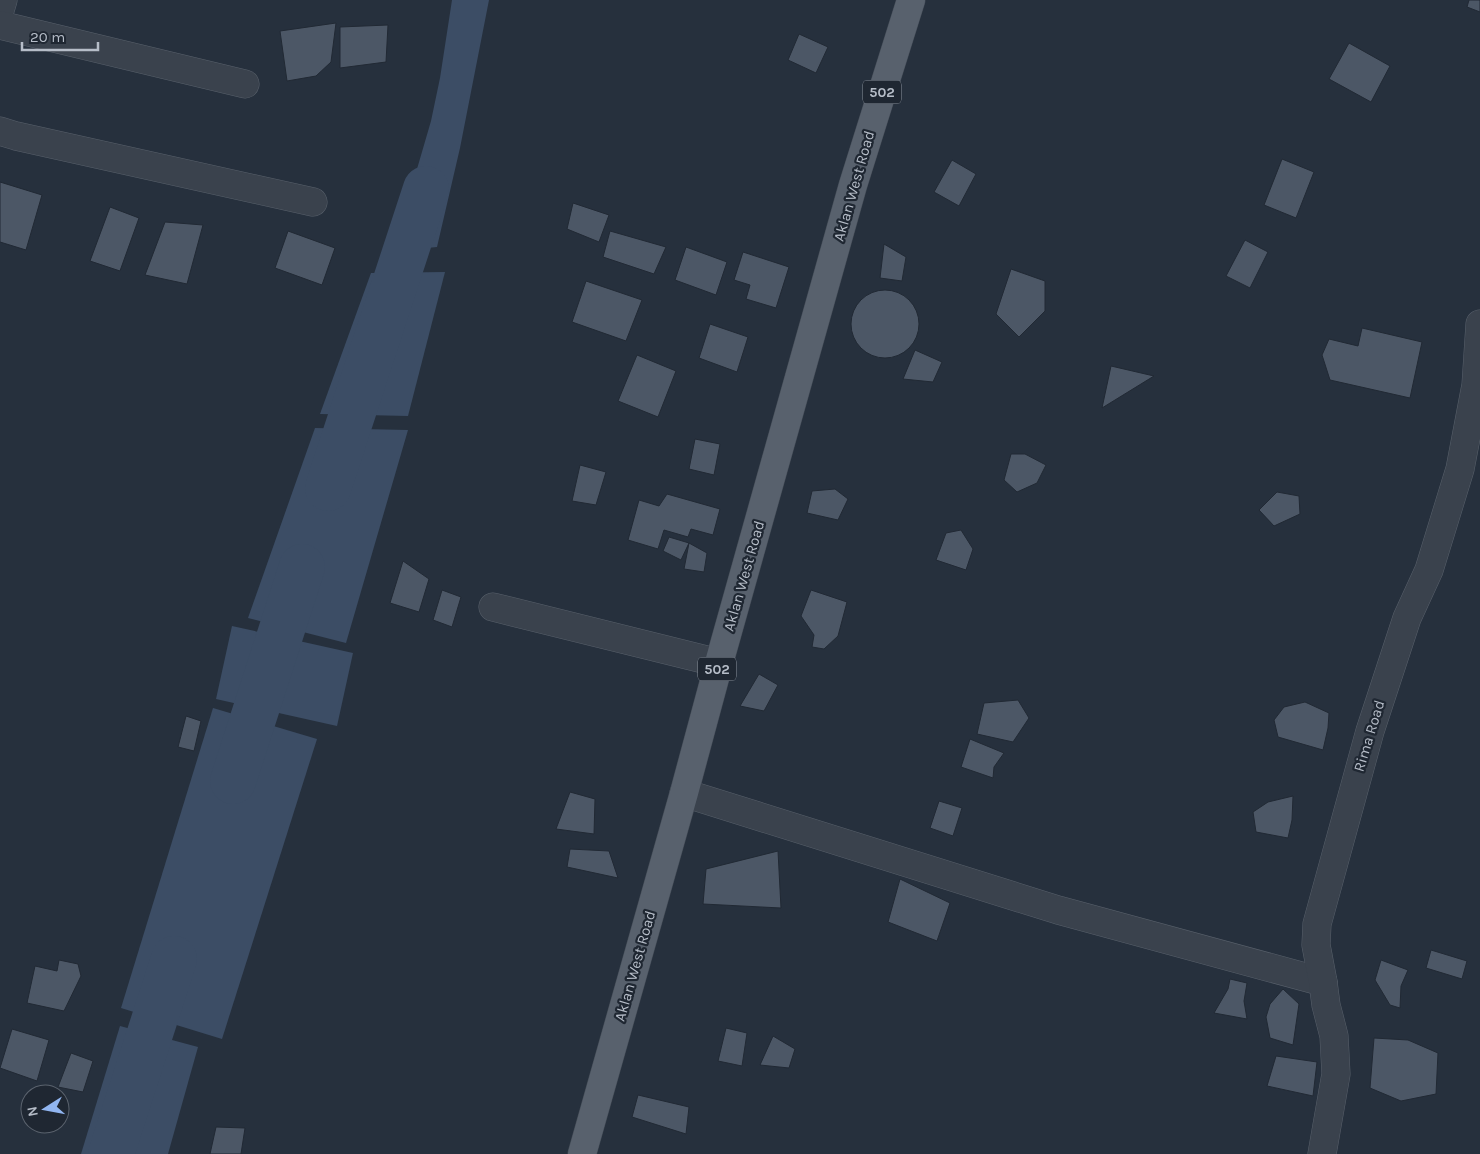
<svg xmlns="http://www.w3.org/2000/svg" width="1480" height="1154" viewBox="0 0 1480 1154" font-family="Karla,sans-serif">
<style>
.water{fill:#3c4d65}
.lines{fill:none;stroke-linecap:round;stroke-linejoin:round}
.river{stroke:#3c4d65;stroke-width:46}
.building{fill:#4c5766;stroke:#212934}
.minor-casing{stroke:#58606b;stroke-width:29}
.primary-casing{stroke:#434b56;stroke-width:29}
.minor{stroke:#3a424d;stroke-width:28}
.primary{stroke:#58616d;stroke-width:28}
.labels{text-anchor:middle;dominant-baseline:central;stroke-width:4.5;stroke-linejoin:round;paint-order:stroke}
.shield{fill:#1f2732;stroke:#89909b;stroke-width:1}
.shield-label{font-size:14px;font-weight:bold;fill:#b6bdc8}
.street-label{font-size:15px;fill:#b6bdc8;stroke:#1f2732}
</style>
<rect width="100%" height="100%" fill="#26303d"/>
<g class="water">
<path d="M452 0H489L460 148 437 247 387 252 398 216 417 169 431 121 440 78Z"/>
<path d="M445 272 408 416 320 414 371 273Z"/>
<path d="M315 428 408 430 346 643 248 618Z"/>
<path d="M232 626 353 653 337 726 216 699Z"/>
<path d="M213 708 317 739 222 1039 121 1008Z"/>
<path d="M120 1026 198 1047 168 1154H81Z"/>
</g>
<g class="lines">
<g class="river">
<path d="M328 488 426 189"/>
<path d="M233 781 302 567"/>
<path d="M111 1154 174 959"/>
</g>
</g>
<g class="building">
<path d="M1469 0H1480V12L1467 7Z"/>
<path d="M336 23 331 62 316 76 287 81 280 31Z"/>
<path d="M388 25 386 62 340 68V27Z"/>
<path d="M799 34 828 47 816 73 788 60Z"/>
<path d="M1349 43 1390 66 1371 102 1329 79Z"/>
<path d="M1282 159 1314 172 1296 218 1264 205Z"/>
<path d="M952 160 976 174 959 206 934 192Z"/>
<path d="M0 182 42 195 26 250 0 242Z"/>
<path d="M573 203 609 215 599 242 567 229Z"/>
<path d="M110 207 139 218 120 271 90 261Z"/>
<path d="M165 222 203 225 187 284 145 275Z"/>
<path d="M288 231 335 248 322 285 275 268Z"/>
<path d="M610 231 666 247 654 274 603 257Z"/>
<path d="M1245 240 1268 252 1250 288 1226 276Z"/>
<path d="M884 244 906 257 902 281 880 278Z"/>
<path d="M686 247 727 262 716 295 675 280Z"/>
<path d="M743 252 789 267 776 308 746 299 750 285 734 280Z"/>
<path d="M1011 269 1045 281V311L1019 337 996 314Z"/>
<path d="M586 281 642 300 626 341 572 322Z"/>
<circle cx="885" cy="324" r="34"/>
<path d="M710 324 748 337 737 372 699 358Z"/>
<path d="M1362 328 1422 342 1410 398 1330 380 1322 355 1329 339 1358 346Z"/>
<path d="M915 350 942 362 933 382 903 379Z"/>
<path d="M637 355 676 371 658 417 618 401Z"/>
<path d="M1111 366 1154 376 1102 408Z"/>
<path d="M695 439 720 444 714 475 689 469Z"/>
<path d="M1011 454H1025L1046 465 1037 483 1017 492 1004 480Z"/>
<path d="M580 465 606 472 596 505 572 501Z"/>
<path d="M835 489 848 499 838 520 807 513 812 491Z"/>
<path d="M1277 492 1299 496 1300 514 1274 526 1259 510Z"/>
<path d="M667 494 720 509 713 535 691 529 688 537 664 530 658 549 628 540 639 500 659 506Z"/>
<path d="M961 530 973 549 966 570 936 560 946 533Z"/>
<path d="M669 537 689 543 681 560 663 551Z"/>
<path d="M689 543 707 553 704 572 684 569Z"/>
<path d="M403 561 429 579 419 612 390 603Z"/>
<path d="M442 590 461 597 452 627 433 620Z"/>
<path d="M811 590 847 602 838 636 824 649 812 647 814 635 801 616Z"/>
<path d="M759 674 778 685 764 711 740 706Z"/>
<path d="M1018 700 1029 718 1013 742 977 734 984 703Z"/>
<path d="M1305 702 1329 713 1328 728 1323 750 1278 737 1274 720 1284 707Z"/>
<path d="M186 716 201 721 194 751 178 747Z"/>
<path d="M970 739 1004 753 994 767 993 778 961 767Z"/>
<path d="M570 792 595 799 594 834 556 829Z"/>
<path d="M1293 796 1292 820 1288 838 1256 832 1253 812 1268 802Z"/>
<path d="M939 801 962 808 953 836 930 828Z"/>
<path d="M570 849 609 851 618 878 567 867Z"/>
<path d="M778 851 781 908 703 904 706 869Z"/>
<path d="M900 879 950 903 937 941 888 922Z"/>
<path d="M1431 950 1467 961 1462 979 1426 968Z"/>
<path d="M59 960 78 964 81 976 64 1011 27 1003 35 966 57 971Z"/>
<path d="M1381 960 1408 970 1401 986 1400 1008 1390 1005 1375 980Z"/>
<path d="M1230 979 1247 983 1244 1001 1247 1019 1214 1013 1228 989Z"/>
<path d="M1283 989 1299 1004 1293 1045 1270 1038 1266 1017 1270 1004Z"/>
<path d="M726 1028 747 1033 742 1066 718 1061Z"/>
<path d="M12 1029 49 1040 37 1081 0 1068Z"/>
<path d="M773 1036 795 1049 789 1068 760 1065Z"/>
<path d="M1374 1038 1408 1040 1438 1053 1436 1094 1401 1101 1370 1088Z"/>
<path d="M71 1053 93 1061 83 1092 58 1087Z"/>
<path d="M1276 1056 1317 1062 1313 1096 1267 1086Z"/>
<path d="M638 1095 689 1107 686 1134 632 1117Z"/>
<path d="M216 1127 245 1128 241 1154H210Z"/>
</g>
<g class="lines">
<defs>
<g id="minor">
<path d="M0 10 3 0"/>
<path d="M0 25 245 84"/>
<path d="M0 131 16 136 313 202"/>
<path d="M493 607 719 663"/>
<path d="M684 793 1058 910 1323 982"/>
<path d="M1322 1154 1336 1074 1334 1036 1326 1005 1323 982 1316 945 1317 924 1370 731 1407 618 1429 570 1460 469 1476 385 1480 324"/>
</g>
<path id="primary" d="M582 1154 684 793 719 663 853 185 911 0"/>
</defs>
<use href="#minor" class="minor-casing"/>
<use href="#primary" class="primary-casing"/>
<use href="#minor" class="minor"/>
<use href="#primary" class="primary"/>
</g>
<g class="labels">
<g class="shield">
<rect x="863" y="80.5" width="38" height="23" rx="4"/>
<rect x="698" y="657.5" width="38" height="23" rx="4"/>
</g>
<g class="shield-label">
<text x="882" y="92">502</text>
<text x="717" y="669">502</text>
</g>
<g class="street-label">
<text transform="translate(854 186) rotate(-74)">Aklan West Road</text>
<text transform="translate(744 576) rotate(-74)">Aklan West Road</text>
<text transform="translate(1369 736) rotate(-73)">Rima Road</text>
<text transform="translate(635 966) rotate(-74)">Aklan West Road</text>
</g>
</g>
<g transform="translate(45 1109) rotate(259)"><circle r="24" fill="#1f2732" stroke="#5b636e"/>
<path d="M0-4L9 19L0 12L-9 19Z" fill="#91b6f1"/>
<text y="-8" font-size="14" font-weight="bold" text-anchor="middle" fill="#b6bdc8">N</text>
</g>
<path d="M22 42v8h76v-8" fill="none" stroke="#b6bdc8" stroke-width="2.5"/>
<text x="30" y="42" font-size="15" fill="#b6bdc8" stroke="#1f2732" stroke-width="4" paint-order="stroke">20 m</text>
</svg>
